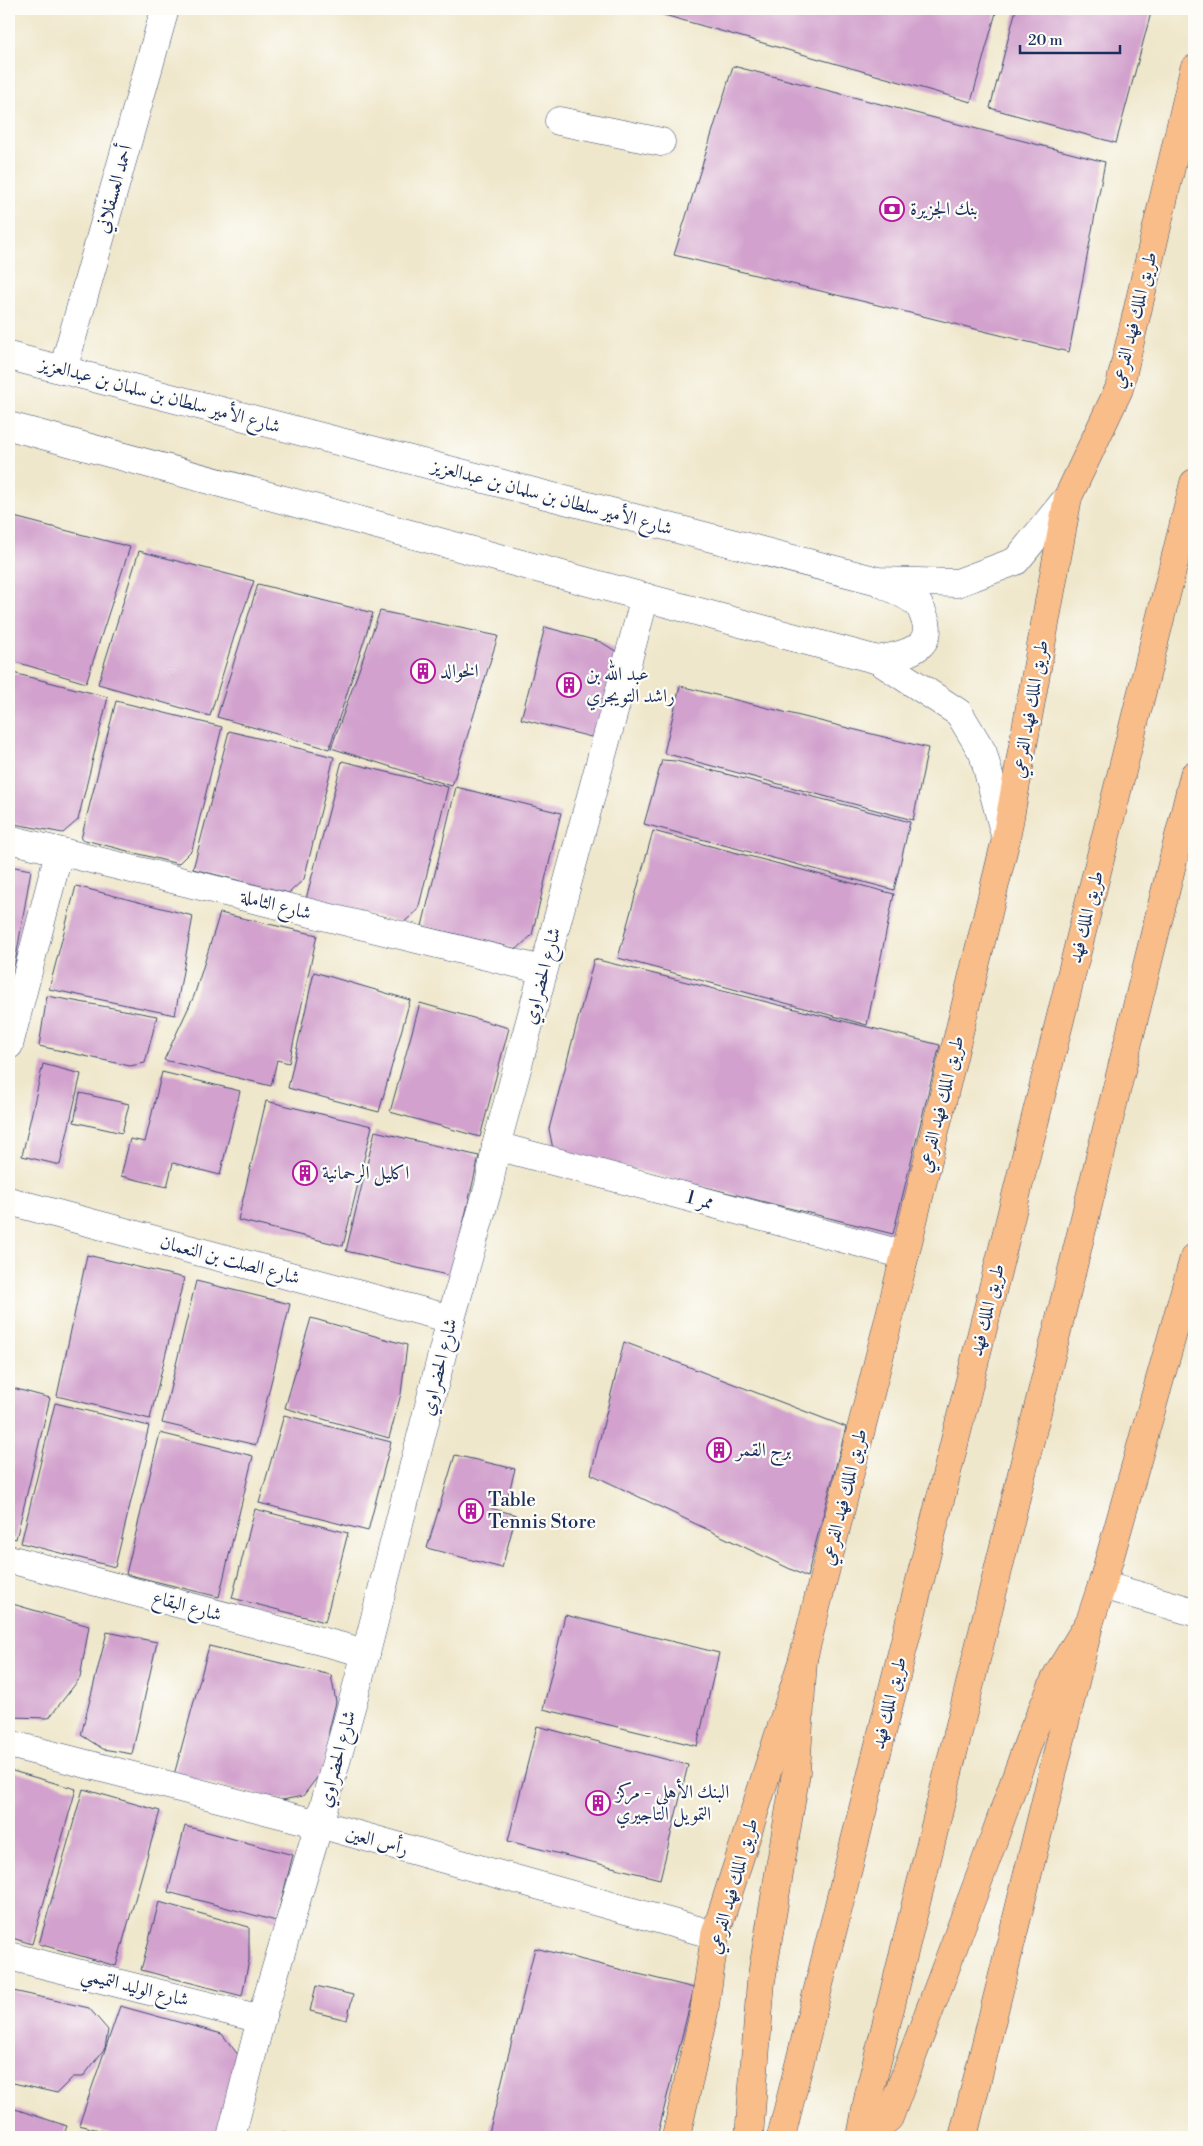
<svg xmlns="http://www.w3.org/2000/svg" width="1203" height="2146" viewBox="0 0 1203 2146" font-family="'Libre Bodoni',Amiri,serif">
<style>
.building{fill:#d2a1cd}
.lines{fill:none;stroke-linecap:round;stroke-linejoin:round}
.minor-casing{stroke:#3b4b6e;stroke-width:29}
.major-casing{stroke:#3b4b6e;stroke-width:29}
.highway-casing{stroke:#3b4b6e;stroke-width:29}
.minor{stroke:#fff;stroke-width:28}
.major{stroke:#f8bd89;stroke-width:28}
.highway{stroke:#f8bd89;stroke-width:28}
.labels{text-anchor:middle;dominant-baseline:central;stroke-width:4.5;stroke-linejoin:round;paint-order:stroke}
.street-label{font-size:19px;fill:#1b2f5e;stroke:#fdfcf7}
.poi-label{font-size:19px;fill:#1b2f5e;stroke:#fdfcf7;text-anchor:start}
</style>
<rect width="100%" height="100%" fill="#fdfcf7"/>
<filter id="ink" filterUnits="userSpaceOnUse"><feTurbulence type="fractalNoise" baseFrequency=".02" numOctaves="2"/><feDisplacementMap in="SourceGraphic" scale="10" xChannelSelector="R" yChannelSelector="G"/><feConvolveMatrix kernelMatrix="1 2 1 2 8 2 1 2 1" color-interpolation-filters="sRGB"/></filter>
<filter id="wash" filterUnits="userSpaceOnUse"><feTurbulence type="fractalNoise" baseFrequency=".0096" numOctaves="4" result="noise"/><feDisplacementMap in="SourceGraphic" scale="20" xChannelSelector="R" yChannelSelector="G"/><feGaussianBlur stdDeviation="1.12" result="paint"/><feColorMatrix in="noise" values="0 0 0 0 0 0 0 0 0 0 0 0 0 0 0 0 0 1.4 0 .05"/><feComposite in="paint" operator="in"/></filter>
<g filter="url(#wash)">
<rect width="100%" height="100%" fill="#efe7cb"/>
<g id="blocks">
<g class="building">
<path d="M643 9H997L971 102Z"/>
<path d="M1016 9H1152L1116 143 990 108Z"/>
<path d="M733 66 1105 162 1069 352 674 255Z"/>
<path d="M14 517 130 547 86 683 9 660V536Z"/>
<path d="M139 551 254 581 234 637 210 716 98 684Z"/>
<path d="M258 584 373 613 329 749 217 717Z"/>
<path d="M380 611 498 636 452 786 331 748Z"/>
<path d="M545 627 601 642 617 652 595 738 521 719Z"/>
<path d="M9 672 108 697 78 820 63 833 9 823Z"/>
<path d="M680 686 928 748 913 820 664 753Z"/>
<path d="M116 701 222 727 192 850 178 864 81 839Z"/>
<path d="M229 731 334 757 304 879 289 893 193 869Z"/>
<path d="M662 760 676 761 910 822 894 890 644 824Z"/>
<path d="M342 761 448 787 418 910 403 923 306 899Z"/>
<path d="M456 787 561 813 532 935 517 949 422 926Z"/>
<path d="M653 831 894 894 867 1025 618 958Z"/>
<path d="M9 866 31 870 11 987H9Z"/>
<path d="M76 886 193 916 175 1015 49 989Z"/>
<path d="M220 913 317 935 289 1063 277 1060 271 1086 164 1060 194 996Z"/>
<path d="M594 959 940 1045 893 1234 553 1149 549 1129Z"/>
<path d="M314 972 410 1000 379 1112 288 1088Z"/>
<path d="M47 996 157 1016 145 1063 130 1066 39 1046Z"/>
<path d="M420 1003 509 1028 480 1137 390 1112Z"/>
<path d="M43 1064 81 1074 60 1165 22 1156Z"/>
<path d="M162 1072 240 1091 220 1175 173 1163 167 1187 121 1176 130 1139 145 1142Z"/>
<path d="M80 1093 129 1104 122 1133 74 1122Z"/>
<path d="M266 1101 372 1126 343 1246 238 1220Z"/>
<path d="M375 1131 479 1156 451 1276 346 1251Z"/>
<path d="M87 1255 184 1278 150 1419 57 1396Z"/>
<path d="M196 1281 290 1304 256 1445 162 1423Z"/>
<path d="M311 1318 407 1345 401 1394 389 1438 285 1408Z"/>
<path d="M624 1342 846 1427 807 1577 591 1474Z"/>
<path d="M9 1387 50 1398 16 1539 9 1537Z"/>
<path d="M55 1403 149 1426 115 1567 21 1543Z"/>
<path d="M284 1415 391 1442 368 1531 259 1503Z"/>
<path d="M160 1433 253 1456 219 1597 126 1574Z"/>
<path d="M455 1455 515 1469 508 1496 495 1493 491 1508 516 1515 502 1568 427 1548Z"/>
<path d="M255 1509 348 1533 325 1622 232 1598Z"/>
<path d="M9 1603 89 1626 80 1678 49 1718 9 1717Z"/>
<path d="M565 1615 719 1653 697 1746 543 1709Z"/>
<path d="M107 1632 157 1642 132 1754 103 1749 81 1735Z"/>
<path d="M209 1646 331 1675 336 1702 329 1731 328 1749 322 1771 303 1796 282 1800 174 1775Z"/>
<path d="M537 1726 688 1765 660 1879 508 1841Z"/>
<path d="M9 1770 76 1789 32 1944 9 1937Z"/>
<path d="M83 1789 160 1811 116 1966 39 1944Z"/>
<path d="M185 1826 293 1855 276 1921 168 1892Z"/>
<path d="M159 1902 249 1927V1960L242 1996 141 1970Z"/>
<path d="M535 1948 694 1988 657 2137H488Z"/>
<path d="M316 1986 353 1995 347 2020 310 2011Z"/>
<path d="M9 1990 89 2008 108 2030 105 2048 83 2077H73L57 2093 9 2082Z"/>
<path d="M120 2006 222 2034 239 2056 218 2137H127L79 2125Z"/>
<path d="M9 2107 67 2126 63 2137H9Z"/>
<path d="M282 2132 298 2137H281Z"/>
<path d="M82 2133 99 2136V2137H81Z"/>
</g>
</g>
</g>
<g filter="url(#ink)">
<use href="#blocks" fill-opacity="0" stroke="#3b4b6e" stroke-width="1"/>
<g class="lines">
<defs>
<g id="minor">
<path d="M559 121 661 142"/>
<path d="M9 356 878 581 957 583 1016 561 1068 497"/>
<path d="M63 370 165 9"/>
<path d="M9 426 878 660 959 713 983 753 1006 839"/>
<path d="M878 660C898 656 933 651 926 622 924 617 922 609 918 604 911 597 891 588 881 583"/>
<path d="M9 839 543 970"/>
<path d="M9 1045 59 852"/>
<path d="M496 1146 905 1255"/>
<path d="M9 1201 451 1319"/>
<path d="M9 1559 366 1653"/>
<path d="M1102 1585 1194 1612"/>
<path d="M9 1744 319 1824 715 1935"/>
<path d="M9 1956 261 2019"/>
<path d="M231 2137 261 2019 319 1824 366 1653 451 1319 489 1185 496 1146 645 597"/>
</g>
<g id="major">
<path d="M676 2137 704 2012 715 1935 803 1659 900 1275 1006 839 1068 497 1119 389 1194 69"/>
<path d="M963 2137 1090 1621 1102 1585 1194 1258"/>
</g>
<g id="highway">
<path d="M749 2137 761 1981 796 1772 803 1659"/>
<path d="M781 2137 1194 483"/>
<path d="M861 2137 869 2094 1194 775"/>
<path d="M865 2137 889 2118 984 1866 1030 1738 1057 1675 1090 1621"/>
</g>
</defs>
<use href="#minor" class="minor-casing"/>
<use href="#major" class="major-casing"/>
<use href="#highway" class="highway-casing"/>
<use href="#minor" class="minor"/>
<use href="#major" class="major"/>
<use href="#highway" class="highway"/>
</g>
</g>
<defs>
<symbol id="bank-ring" viewBox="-11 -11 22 22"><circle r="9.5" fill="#fdfcf7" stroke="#b5179e" stroke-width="1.5"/><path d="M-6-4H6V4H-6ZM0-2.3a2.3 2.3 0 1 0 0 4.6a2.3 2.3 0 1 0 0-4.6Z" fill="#b5179e"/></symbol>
<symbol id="building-ring" viewBox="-11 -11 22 22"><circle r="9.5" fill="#fdfcf7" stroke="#b5179e" stroke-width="1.5"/><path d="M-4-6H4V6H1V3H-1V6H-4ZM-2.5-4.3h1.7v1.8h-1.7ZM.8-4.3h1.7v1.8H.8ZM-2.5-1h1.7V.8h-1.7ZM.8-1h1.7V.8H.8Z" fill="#b5179e"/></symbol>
</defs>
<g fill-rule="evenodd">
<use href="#bank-ring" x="878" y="195" width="28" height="28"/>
<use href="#building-ring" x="409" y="657" width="28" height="28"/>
<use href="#building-ring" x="555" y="671" width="28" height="28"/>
<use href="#building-ring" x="291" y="1159" width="28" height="28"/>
<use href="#building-ring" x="705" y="1436" width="28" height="28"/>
<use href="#building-ring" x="457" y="1497" width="28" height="28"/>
<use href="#building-ring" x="584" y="1789" width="28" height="28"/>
</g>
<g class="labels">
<g class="street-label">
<text transform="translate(114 189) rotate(-74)">أحمد العسقلاني</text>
<text transform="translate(1134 320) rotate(-76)">طريق الملك فهد الفرعي</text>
<text transform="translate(160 395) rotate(15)">شارع الأمير سلطان بن سلمان بن عبدالعزيز</text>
<text transform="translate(552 497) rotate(15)">شارع الأمير سلطان بن سلمان بن عبدالعزيز</text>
<text transform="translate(1030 709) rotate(-80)">طريق الملك فهد الفرعي</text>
<text transform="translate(276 905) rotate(14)">شارع الثاملة</text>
<text transform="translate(1086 917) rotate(-76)">طريق الملك فهد</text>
<text transform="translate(542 976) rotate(-75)">شارع الحضراوي</text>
<text transform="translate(941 1104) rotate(-76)">طريق الملك فهد الفرعي</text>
<text transform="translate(700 1200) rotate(15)">ممر 1</text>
<text transform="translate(230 1260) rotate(15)">شارع الصلت بن النعمان</text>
<text transform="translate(987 1310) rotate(-76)">طريق الملك فهد</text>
<text transform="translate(439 1367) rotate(-76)">شارع الحضراوي</text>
<text transform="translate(844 1497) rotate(-76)">طريق الملك فهد الفرعي</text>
<text transform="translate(187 1606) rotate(15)">شارع البقاع</text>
<text transform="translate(889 1703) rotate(-76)">طريق الملك فهد</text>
<text transform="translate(337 1759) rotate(-75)">شارع الحضراوي</text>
<text transform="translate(377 1841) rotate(16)">رأس العين</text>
<text transform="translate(733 1886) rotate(-74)">طريق الملك فهد الفرعي</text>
<text transform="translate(135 1987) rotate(14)">شارع الوليد التميمي</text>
</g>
<g class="poi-label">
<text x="910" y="209">بنك الجزيرة</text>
<text x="440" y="671">الخوالد</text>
<text x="586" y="674">عبد الله بن<tspan x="586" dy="22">راشد التويجري</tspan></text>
<text x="322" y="1173">اكليل الرحمانية</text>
<text x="736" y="1450">برج القمر</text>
<text x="488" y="1500">Table<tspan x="488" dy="22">Tennis Store</tspan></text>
<text x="616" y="1792">البنك الأهلي - مركز<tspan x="616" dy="22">التمويل التاجيري</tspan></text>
</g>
</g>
<rect width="1203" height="2146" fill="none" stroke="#fdfcf7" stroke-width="30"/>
<path d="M1020 45v8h100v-8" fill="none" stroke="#1b2f5e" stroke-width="2.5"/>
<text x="1028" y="45" font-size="15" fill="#1b2f5e" stroke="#fdfcf7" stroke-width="4" paint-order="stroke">20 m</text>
</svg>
